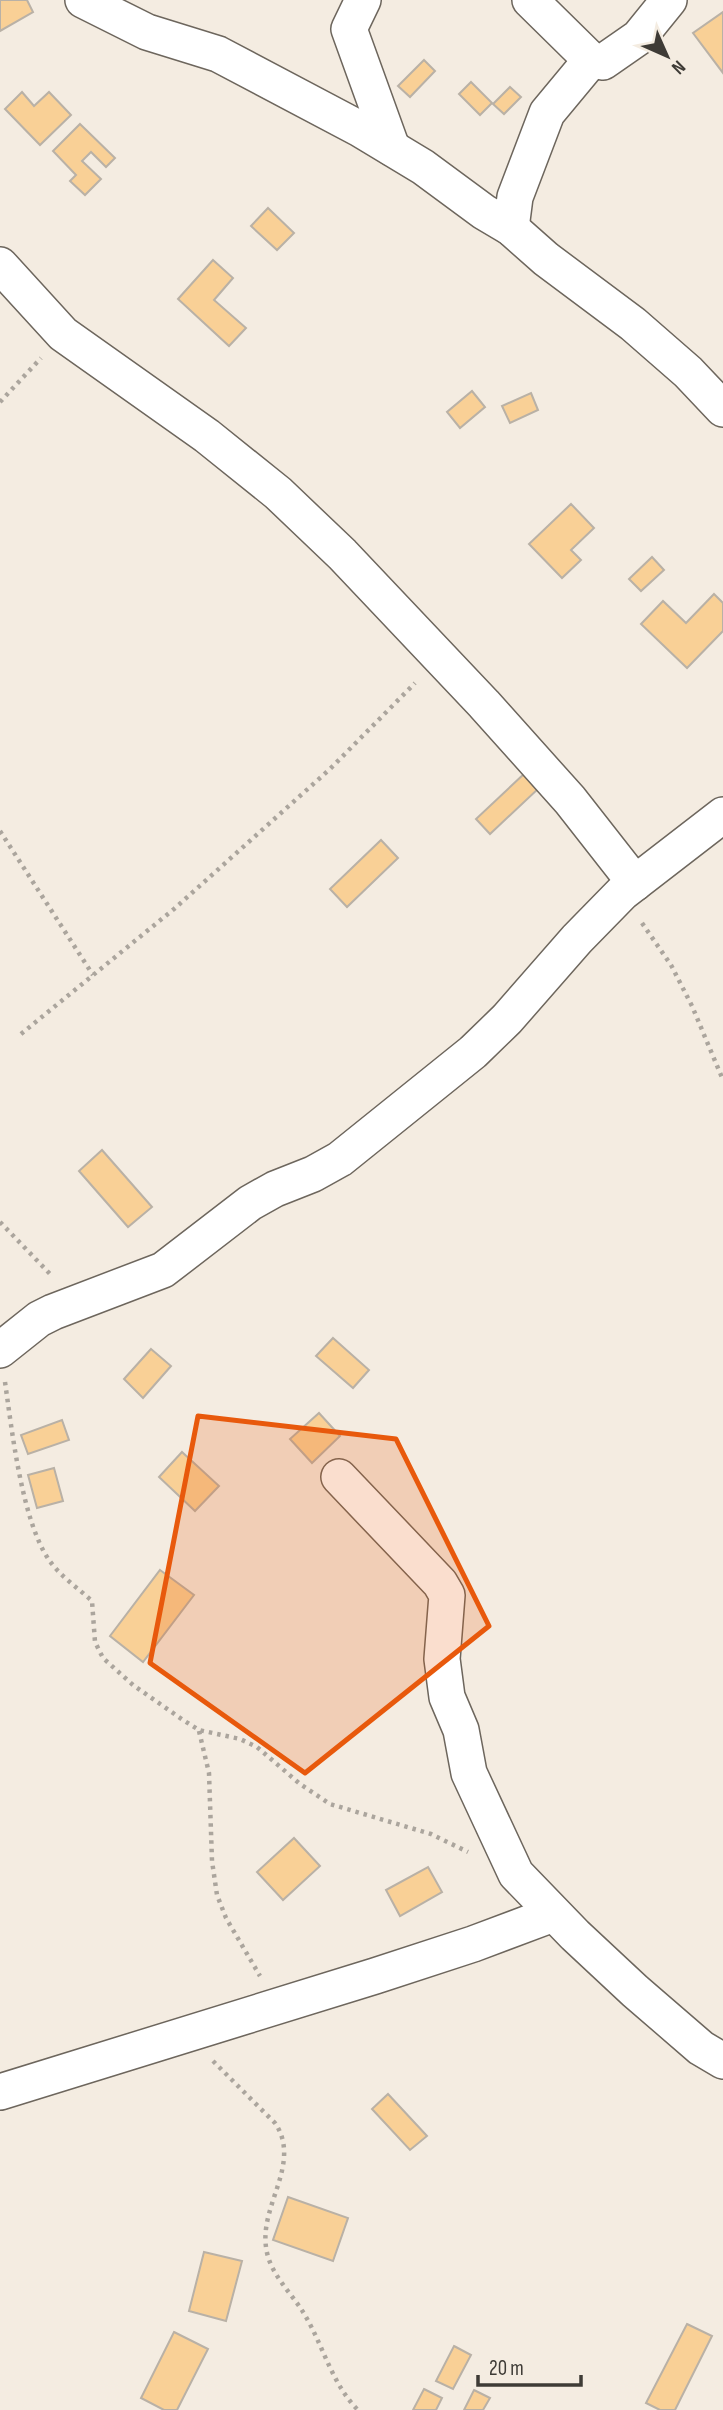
<svg xmlns="http://www.w3.org/2000/svg" width="723" height="2410" viewBox="0 0 723 2410" font-family="'Sofia Sans Condensed',sans-serif">
<style>
.building{fill:#f9d096;stroke:#b9b1a6;stroke-width:2}
.lines{fill:none;stroke-linecap:round;stroke-linejoin:round}
.street-casing{stroke:#6d665d;stroke-width:38}
.path{stroke:#aba59d;stroke-width:4.5;stroke-dasharray:3.5 5;stroke-linecap:butt}
.street{stroke:#fff;stroke-width:35}
.marked{fill:#e8590c;fill-opacity:0.2;stroke:#e8590c;stroke-width:5;stroke-linejoin:round}
</style>
<rect width="100%" height="100%" fill="#f4ece1"/>
<g class="building">
<path d="M0 0H27L33 12 0 31Z"/>
<path d="M723 12V73L693 33Z"/>
<path d="M424 60 435 71 410 97 398 86Z"/>
<path d="M471 82 492 103 480 115 459 94Z"/>
<path d="M510 87 521 97 504 114 493 104Z"/>
<path d="M22 92 34 106 49 92 71 115 40 145 5 109Z"/>
<path d="M80 124 115 158 106 167 91 152 82 161 101 179 85 195 70 181 76 175 53 151Z"/>
<path d="M268 208 294 233 277 250 251 226Z"/>
<path d="M213 260 233 278 214 300 246 328 229 346 178 299Z"/>
<path d="M472 391 485 407 460 428 447 412Z"/>
<path d="M531 393 538 410 510 423 502 406Z"/>
<path d="M571 504 594 528 571 550 581 560 562 578 529 544Z"/>
<path d="M652 557 664 570 641 591 629 579Z"/>
<path d="M714 594 723 603V631L687 668 641 624 663 601 686 623Z"/>
<path d="M525 773 539 788 490 834 476 819Z"/>
<path d="M381 840 398 858 347 907 330 889Z"/>
<path d="M102 1150 152 1207 128 1227 79 1171Z"/>
<path d="M333 1338 369 1370 353 1388 316 1356Z"/>
<path d="M151 1349 171 1366 143 1398 124 1379Z"/>
<path d="M319 1413 340 1436 312 1463 290 1439Z"/>
<path d="M62 1420 69 1440 28 1454 21 1435Z"/>
<path d="M182 1452 219 1486 195 1511 159 1477Z"/>
<path d="M54 1468 63 1501 37 1508 28 1475Z"/>
<path d="M160 1570 194 1595 143 1662 110 1636Z"/>
<path d="M294 1838 320 1866 283 1900 257 1872Z"/>
<path d="M428 1867 442 1892 400 1916 386 1890Z"/>
<path d="M388 2094 427 2136 410 2150 372 2109Z"/>
<path d="M288 2197 348 2218 333 2261 273 2240Z"/>
<path d="M204 2252 242 2261 226 2321 189 2311Z"/>
<path d="M687 2324 712 2336 675 2410H660L646 2403Z"/>
<path d="M174 2332 208 2349 177 2410H164L141 2398Z"/>
<path d="M454 2346 471 2355 453 2389 436 2381Z"/>
<path d="M424 2389 442 2398 436 2410H413Z"/>
<path d="M474 2390 490 2398 483 2410H464Z"/>
</g>
<g class="lines">
<defs>
<g id="street">
<path d="M83 0 147 32 218 54 360 129 423 167 484 212 511 228 546 259 633 324 688 372 723 409"/>
<path d="M363 0 349 29 392 148"/>
<path d="M530 0 591 60 603 62 639 37 669 0"/>
<path d="M511 228 515 197 547 113 591 60"/>
<path d="M0 265 63 334 207 436 278 493 342 554 484 704 570 800 635 883"/>
<path d="M0 1350 39 1319 53 1312 163 1270 250 1203 275 1189 313 1174 340 1159 473 1052 507 1019 577 939 622 893 723 815"/>
<path d="M339 1477 440 1583 447 1595 442 1659 447 1697 461 1730 469 1773 516 1874 575 1935 635 1991 701 2048 723 2061"/>
<path d="M0 2092 375 1976 473 1944 553 1914"/>
</g>
</defs>
<use href="#street" class="street-casing"/>
<g class="path">
<path d="M0 402 41 358"/>
<path d="M0 831 93 975"/>
<path d="M642 923 671 965 692 1006 723 1080"/>
<path d="M21 1034 174 909 330 769 415 683"/>
<path d="M0 1222 52 1276"/>
<path d="M5 1382C12 1431 22 1521 49 1560 60 1576 78 1588 92 1601L95 1642 103 1658 133 1685 183 1720 199 1730 240 1739 257 1747 300 1784 330 1804 431 1834 468 1852"/>
<path d="M199 1731 209 1773 212 1861 217 1895 226 1918 260 1976"/>
<path d="M213 2061 275 2123C302 2163 260 2204 266 2247 269 2273 290 2291 303 2312 323 2344 331 2383 358 2410"/>
</g>
<use href="#street" class="street"/>
</g>
<path class="marked" d="M198 1416 396 1439 489 1626 305 1773 150 1663Z"/>
<g transform="translate(667 56) rotate(135)" stroke="#f4ece1" stroke-width="5" paint-order="stroke">
<path d="M0-5L12 26L0 18L-12 26Z" fill="#3e3b36"/>
<text y="-10" font-size="19" font-weight="bold" text-anchor="middle" fill="#3e3b36">N</text>
</g>
<path d="M478 2375v10h103v-10" fill="none" stroke="#3e3b36" stroke-width="3.5"/>
<text x="489" y="2375" font-size="21" fill="#3e3b36" stroke="#f4ece1" stroke-width="5" paint-order="stroke">20 m</text>
</svg>
